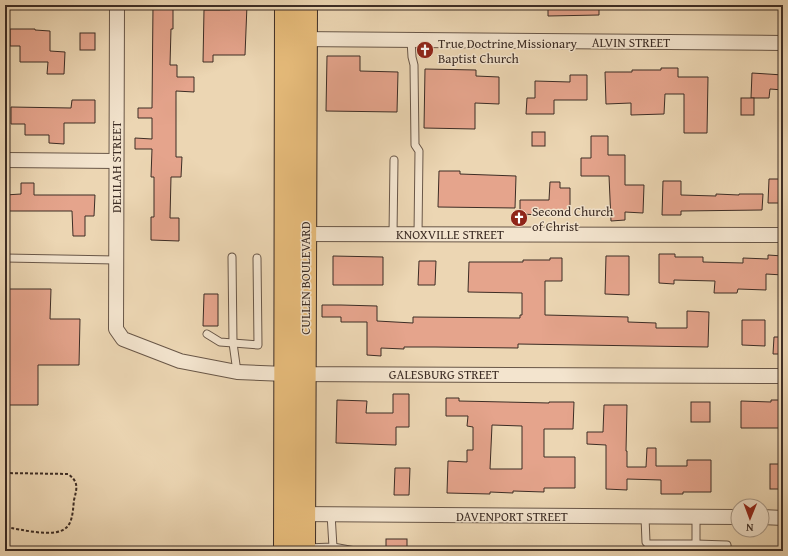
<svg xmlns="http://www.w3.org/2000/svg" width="788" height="556" viewBox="0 0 788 556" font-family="'Gentium Book Plus',serif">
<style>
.building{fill:#e5a48c;stroke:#3d2d25;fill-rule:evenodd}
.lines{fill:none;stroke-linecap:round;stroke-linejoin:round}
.lane-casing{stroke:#695748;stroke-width:9}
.street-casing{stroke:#695748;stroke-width:16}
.primary-casing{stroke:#3d2d25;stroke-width:24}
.path{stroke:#3d2d25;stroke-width:2;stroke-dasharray:3 2;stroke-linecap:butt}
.lane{stroke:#f3e4ce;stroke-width:7}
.street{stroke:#f3e4ce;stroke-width:14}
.primary{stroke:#e6bb7a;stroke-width:22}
.labels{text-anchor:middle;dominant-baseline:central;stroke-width:3;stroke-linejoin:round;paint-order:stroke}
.street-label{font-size:13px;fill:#3d2d25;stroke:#f3e4ce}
.poi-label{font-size:13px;fill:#3d2d25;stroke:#f3e4ce;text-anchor:start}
</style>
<rect width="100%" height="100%" fill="#ecd6b3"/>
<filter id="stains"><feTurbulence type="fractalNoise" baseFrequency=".005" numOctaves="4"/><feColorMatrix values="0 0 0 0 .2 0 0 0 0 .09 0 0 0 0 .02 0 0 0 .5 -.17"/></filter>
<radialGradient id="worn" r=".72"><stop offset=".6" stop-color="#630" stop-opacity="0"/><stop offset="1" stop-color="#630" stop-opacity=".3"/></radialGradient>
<g class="building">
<path d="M230 5H247L245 55H213V62H203L204 10H230Z"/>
<path d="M548 5H599V15L548 16Z"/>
<path d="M153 6H173V29H171L170 65H177V77H194V92L176 91V157H182L181 177H171L170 218H179V241L151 240V217H154V177H151L152 149H135V138L152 139V118H138V108H152Z"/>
<path d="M10 29H35V30L50 31V51L65 52 64 74H47L48 62H20V46H10Z"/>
<rect x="80" y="33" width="15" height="17"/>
<path d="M327 56H360V71L398 72 397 112 326 111Z"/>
<path d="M661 68H678V77H708L707 133H684V94H665L664 114 631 115V103L606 104 605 72H632V70H661Z"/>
<path d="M425 69 476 70V76L499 77V104L475 103V129L424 128Z"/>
<path d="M752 73 783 75V90L770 89 769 98H751Z"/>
<path d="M570 75H587V100H554V114H526L527 98H535V81L570 82Z"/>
<rect x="741" y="98" width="13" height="17"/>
<path d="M72 100H95V123H64V144L49 143V135H25V124H11V107L71 108Z"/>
<rect x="532" y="132" width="13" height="14"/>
<path d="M591 136H608V155H625V185H644L643 213 625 212V220L611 221 609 176H581V158H591Z"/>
<path d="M439 171H460V174L516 176 515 208 438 207Z"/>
<path d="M769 179H783V203H768Z"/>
<path d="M663 181H681V195L716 196V194L739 195V194H763L762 210 681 211V215H662Z"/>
<path d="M550 182H560V188H570V213H542V215L520 214V200H549Z"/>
<path d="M21 183H34V195H95L94 216H85V236H73L72 211H5V195L21 194Z"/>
<path d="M659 254H675V257H703V262L743 263V258L768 259V255L783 256V275L766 274V290L738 289 737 293H714L715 281 674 280V284L659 283Z"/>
<path d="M333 256 383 257V285H333Z"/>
<path d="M606 256H629V295L605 294Z"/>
<path d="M550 258H562V281H545V315L628 317V322L656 323V328H687V311L709 312 708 347 518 344V348L435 347H404V349L381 348V356L367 355V322H341V317H322V305H341L377 306V321L413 323V317L520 318V315H522V293L468 292 469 262H523V260H550Z"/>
<path d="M419 261H436L435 285H418Z"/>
<path d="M5 289H51L50 319H80L79 365H38V405H5V361H9V334H5Z"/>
<path d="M204 294H218V326H203Z"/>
<path d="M742 320H765V346L742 345Z"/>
<path d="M774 337H783V354H773Z"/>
<path d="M393 394H409V427H396V445L336 443 337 400 367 401 366 413H393Z"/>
<path d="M446 398H459V401L549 403V402H574L573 429H544V457H575V488H544V492L513 491V493L490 492V494L447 493 448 461 467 462V450H473V427L467 426 468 416H446ZM492 425 522 426V469H490Z"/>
<path d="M771 400H783V428H741V401L771 402Z"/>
<rect x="691" y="402" width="19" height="20"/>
<path d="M604 405H627L626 451H627V467H646L647 448H656V466H687V460H711V492H683V494H661V480L627 479V490L606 489V445L587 444V432H603Z"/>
<rect x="770" y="464" width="13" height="25"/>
<path d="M395 468H410L409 495H394Z"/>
<rect x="386" y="539" width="21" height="12"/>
</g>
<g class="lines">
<defs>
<g id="lane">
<path d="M411 40 412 57 414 65 415 145 419 151 418 234"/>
<path d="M393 234 394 160"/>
<path d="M232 257 233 343 237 372"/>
<path d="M5 258 116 260"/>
<path d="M207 334 220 342 258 345 257 258"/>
<path d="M645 517 646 542 648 544H696V517"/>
<path d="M696 544 727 545 728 551"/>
<path d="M333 547 355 551"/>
<path d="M306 548 333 547 331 514"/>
</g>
<g id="street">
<path d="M117 5 116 329 123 339 180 361 237 372 286 374 783 376"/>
<path d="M297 39 783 43"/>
<path d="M5 160 116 161"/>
<path d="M297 234 783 235"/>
<path d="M296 514 738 517"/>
<path d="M762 517 783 518"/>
</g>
<g id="primary">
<path d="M285 551 286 5"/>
<path d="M304 551 306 5"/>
</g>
</defs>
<use href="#lane" class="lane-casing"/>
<use href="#street" class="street-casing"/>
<use href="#primary" class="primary-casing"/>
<path class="path" d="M5 473 68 474C79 482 77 488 74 500 73 508 73 521 67 527 56 539 20 529 5 527"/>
<use href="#lane" class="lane"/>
<use href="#street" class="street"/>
<use href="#primary" class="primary"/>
</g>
<defs>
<symbol id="church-disc" viewBox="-11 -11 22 22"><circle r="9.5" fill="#8f2418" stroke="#f3e4ce"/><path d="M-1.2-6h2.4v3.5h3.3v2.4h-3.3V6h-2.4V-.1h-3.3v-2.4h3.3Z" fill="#fff"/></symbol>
</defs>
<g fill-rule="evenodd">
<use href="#church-disc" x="415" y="40" width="20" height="20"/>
<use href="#church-disc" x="509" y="208" width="20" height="20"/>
</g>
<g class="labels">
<g class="street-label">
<text x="631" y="42">ALVIN STREET</text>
<text transform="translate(116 167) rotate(-90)">DELILAH STREET</text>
<text x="450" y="234">KNOXVILLE STREET</text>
<text transform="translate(305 278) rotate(-90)">CULLEN BOULEVARD</text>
<text x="444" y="374">GALESBURG STREET</text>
<text x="512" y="516">DAVENPORT STREET</text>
</g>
<g class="poi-label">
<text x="438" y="43">True Doctrine Missionary<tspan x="438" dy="15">Baptist Church</tspan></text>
<text x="532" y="211">Second Church<tspan x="532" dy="15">of Christ</tspan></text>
</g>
</g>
<rect width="788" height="556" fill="none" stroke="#ecd6b3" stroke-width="20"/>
<rect x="6" y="6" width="776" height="544" fill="none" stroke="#3d2d25" stroke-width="2"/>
<rect x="10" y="10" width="768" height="536" fill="none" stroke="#3d2d25"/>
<g transform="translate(750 518) rotate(181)"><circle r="19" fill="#f3e4ce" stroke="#aa9b8a"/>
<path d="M0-3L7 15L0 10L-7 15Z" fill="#8f2418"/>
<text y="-6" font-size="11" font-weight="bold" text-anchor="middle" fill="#3d2d25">N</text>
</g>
<rect width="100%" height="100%" filter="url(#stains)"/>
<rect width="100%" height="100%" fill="url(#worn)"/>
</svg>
